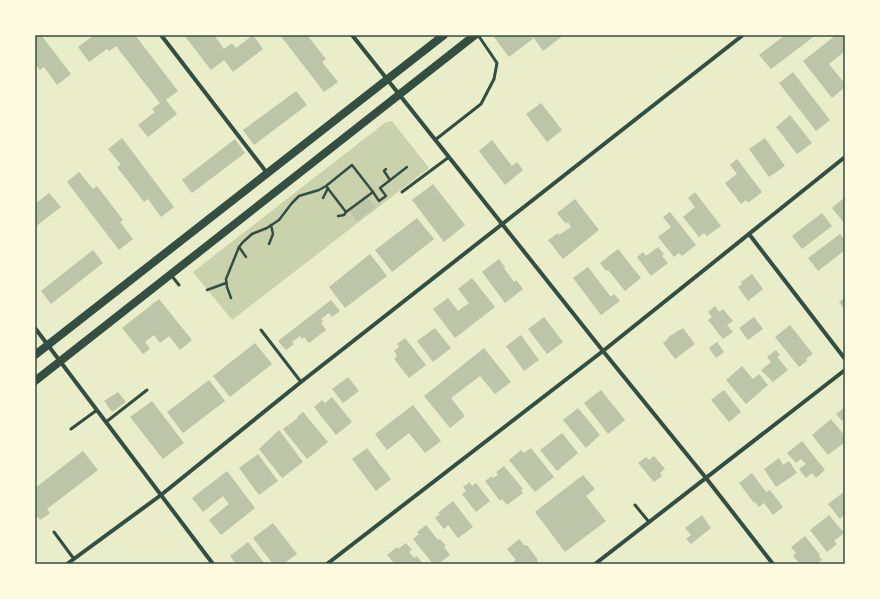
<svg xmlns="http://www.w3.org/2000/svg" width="880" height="599" viewBox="0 0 880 599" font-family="'PT Sans',sans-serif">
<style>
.green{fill:#cad2ad}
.building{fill:#bcc5a7}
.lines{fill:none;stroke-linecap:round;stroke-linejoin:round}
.path{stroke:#344e41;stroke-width:2.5}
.service{stroke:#344e41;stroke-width:3}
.minor{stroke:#344e41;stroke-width:4}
.secondary{stroke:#344e41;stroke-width:8}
.neatline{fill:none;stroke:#344e41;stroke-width:1.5}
</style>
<rect width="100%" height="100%" fill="#e9edc9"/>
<path class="green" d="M392 121 429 168 232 320 193 272 386 122Z"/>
<g class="building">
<path d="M35 35H41L71 74 57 85 44 67 40 70 35 63Z"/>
<path d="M94 35 116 36 135 35 178 91 166 100 177 114 148 137 138 125 155 112 152 109 160 103 116 46 109 51 107 49 89 62 78 47Z"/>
<path d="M184 35H214L224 49 232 43 236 48 253 35 263 49 233 72 224 60 211 70Z"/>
<path d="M280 35H307L326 59 322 62 338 82 324 92Z"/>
<path d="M496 35H564L543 51 534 38 509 57 494 37Z"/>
<path d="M785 35H816L771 69 759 55Z"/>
<path d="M836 35H845V51L829 64 845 84V87L832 98 803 61Z"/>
<path d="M793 72 830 120 816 131 779 83Z"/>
<path d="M296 91 307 105 254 145 243 130Z"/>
<path d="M541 103 562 130 547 142 526 114Z"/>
<path d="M790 115 812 143 797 154 776 127Z"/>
<path d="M122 138 174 207 161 217 148 199 144 202 117 167 121 165 108 149Z"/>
<path d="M765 138 785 166 769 177 749 149Z"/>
<path d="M235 139 245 153 192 193 182 180Z"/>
<path d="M492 140 512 166 517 162 523 170 505 185 479 151Z"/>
<path d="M737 159 762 192 748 203 746 200 741 204 725 183 737 174 730 165Z"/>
<path d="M79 172 93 189 97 186 123 220 120 222 133 239 119 250 67 182Z"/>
<path d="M433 184 465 225 444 242 412 200Z"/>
<path d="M695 192 721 226 707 236 704 233 699 237 683 217 695 207 688 198Z"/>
<path d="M49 193 61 207 35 227V204Z"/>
<path d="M367 197 375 207 357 221 349 211Z"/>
<path d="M845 197V224L832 208Z"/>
<path d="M575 199 599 230 563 259 548 240 558 233 559 235 571 227 568 222 566 224 557 213Z"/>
<path d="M670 212 696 245 682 256 679 253 674 257 658 237 671 227 663 217Z"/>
<path d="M822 213 832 226 802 249 792 236Z"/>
<path d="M417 218 434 239 392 272 375 250Z"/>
<path d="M840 234 845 241V250L818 271 808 258Z"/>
<path d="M658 247 664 254 662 256 668 263 651 276 637 257 643 252 646 256Z"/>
<path d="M618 249 641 278 625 291 608 270 606 271 600 263Z"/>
<path d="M93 250 103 263 51 304 41 291Z"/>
<path d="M370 254 387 276 345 308 329 287Z"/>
<path d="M499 259 505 267 504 268 514 282 516 280 523 289 505 303 482 272Z"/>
<path d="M588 267 611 297 614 294 620 301 601 315 573 278Z"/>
<path d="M752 274 763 289 748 301 738 287 742 284 741 282Z"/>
<path d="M472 278 495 307 455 338 433 309 448 298 458 311 469 303 458 289Z"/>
<path d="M845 297V310L839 302Z"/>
<path d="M159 299 192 340 180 350 169 336 160 343 154 335 145 342 150 349 143 354 122 328Z"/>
<path d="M331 300 340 311 332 317 329 313 321 319 323 321 321 323 326 330 309 343 304 337 302 339 300 336 292 342 294 344 286 350 278 341Z"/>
<path d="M715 306 719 312 723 309 733 321 727 325 733 332 723 339 708 320 712 317 708 312Z"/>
<path d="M544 317 563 342 547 354 528 329Z"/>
<path d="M754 317 763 329 748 340 739 328Z"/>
<path d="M790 325 813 354 806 359 807 361 799 367 775 337Z"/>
<path d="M435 328 451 348 433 362 417 341Z"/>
<path d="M683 328 695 344 675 359 663 343 669 338 668 337Z"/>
<path d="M521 335 539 360 524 371 506 346Z"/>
<path d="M405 338 426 365 409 378 394 359 397 356 394 351 399 347 397 344Z"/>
<path d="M717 342 724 352 716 358 709 348Z"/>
<path d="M255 343 272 364 230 397 213 376Z"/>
<path d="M484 348 511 382 495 394 480 376 451 398 465 416 450 428 424 396Z"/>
<path d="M776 350 780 355 777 357 788 370 773 382 761 370 771 362 767 357Z"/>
<path d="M742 366 753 379 759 374 768 385 746 404 726 380Z"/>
<path d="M348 377 359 391 343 403 332 389Z"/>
<path d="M209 380 225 401 183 433 167 412Z"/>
<path d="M601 390 625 420 608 434 584 403Z"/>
<path d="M724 390 741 412 729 422 711 400Z"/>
<path d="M118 392 126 402 112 412 104 401Z"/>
<path d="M332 397 352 422 336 435 314 407 322 400 325 403Z"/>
<path d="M152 401 184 443 163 459 130 417Z"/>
<path d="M413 405 441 441 425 453 409 433 387 450 375 434Z"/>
<path d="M578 408 600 435 586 448 563 420Z"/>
<path d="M844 408 845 410V419L842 421 836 414Z"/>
<path d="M303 412 328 442 307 459 283 429 298 418 297 417Z"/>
<path d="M831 419 845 436V442L828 455 812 435Z"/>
<path d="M279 430 303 462 282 478 259 449Z"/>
<path d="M562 433 578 453 557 471 540 450Z"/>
<path d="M802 441 825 470 816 478 812 473 806 478 799 469 806 464 801 459 796 463 787 453Z"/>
<path d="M367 448 391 479 376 491 352 459Z"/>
<path d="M531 448 554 477 535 492 509 460 521 450 524 453Z"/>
<path d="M83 451 98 470 47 509 50 513 40 520 38 517 35 519V488Z"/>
<path d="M258 454 278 481 259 495 239 468Z"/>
<path d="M654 456 665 469 660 473 662 476 654 482 638 463 646 457 649 460Z"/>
<path d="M779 458 783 465 789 461 797 473 776 487 764 469Z"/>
<path d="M504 466 523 489 521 491 523 493 507 505 502 499 500 501 485 481 492 476 493 478 498 475 496 472Z"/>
<path d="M227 471 255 508 221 535 209 520 229 504 223 496 203 512 192 498Z"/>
<path d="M752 473 766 492 770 490 783 507 773 515 764 503 759 507 755 502 754 503 739 483Z"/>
<path d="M583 475 595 489 586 496 606 521 565 552 535 512Z"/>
<path d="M470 482 472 486 476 483 490 501 476 512 462 494 466 491 463 487Z"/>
<path d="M845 491V514L840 519 828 504Z"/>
<path d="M453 501 473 527 458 538 448 525 444 529 435 518 440 514 438 513Z"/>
<path d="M702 515 711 528 691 544 686 539 691 535 685 528Z"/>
<path d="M829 515 844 533 834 541 837 544 827 552 810 530Z"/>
<path d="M273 523 297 554 283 564H273L253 538Z"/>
<path d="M426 525 438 540 440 539 446 546 444 547 450 555 438 564H433L413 539 419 534 417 532Z"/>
<path d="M805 536 820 555 819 556 822 560 816 564H800L793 556 796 553 791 547Z"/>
<path d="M519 539 525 546 527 545 538 560 537 561 539 564 512 563 516 560 507 549Z"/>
<path d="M248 542 265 564H236L230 556Z"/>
<path d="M406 543 412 550 409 552 414 558 417 556 422 563 420 564H395L387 555 397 547 398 549Z"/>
</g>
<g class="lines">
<g class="path">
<path d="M386 169 384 171 390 180"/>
<path d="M373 192 379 201 386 196 380 188 407 167"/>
<path d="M323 198 328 188"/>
<path d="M338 216 344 215 346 212"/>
<path d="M269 244 273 234 271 225"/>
<path d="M239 247 246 257"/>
<path d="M207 290 226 283"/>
<path d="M231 298 227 287 226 279 239 247 243 242 252 234 267 228 279 220 292 203 299 196 319 190 326 186 346 212 373 192 352 165 326 186"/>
</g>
<g class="service">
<path d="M435 140 481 104 494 79 497 63 478 35"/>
<path d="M402 192 449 157"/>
<path d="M171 275 179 285"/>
<path d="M261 330 301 382"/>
<path d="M106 422 147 390"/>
<path d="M71 429 97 410"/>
<path d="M635 505 649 522"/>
<path d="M54 532 74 559"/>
</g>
<g class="minor">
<path d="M161 35 267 173"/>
<path d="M352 35 603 351 706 478 773 564"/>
<path d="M749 234 845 359"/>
<path d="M35 328 213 564"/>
<path d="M67 564 161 495 301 382 743 35"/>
<path d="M327 564 603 351 845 157"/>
<path d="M595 564 845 370"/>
</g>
<g class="secondary">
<path d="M35 355 444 35"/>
<path d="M35 381 475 35"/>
</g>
</g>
<rect width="880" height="599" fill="none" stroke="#fefae0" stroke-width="72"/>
<rect x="36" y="36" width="808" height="527" class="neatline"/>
</svg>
